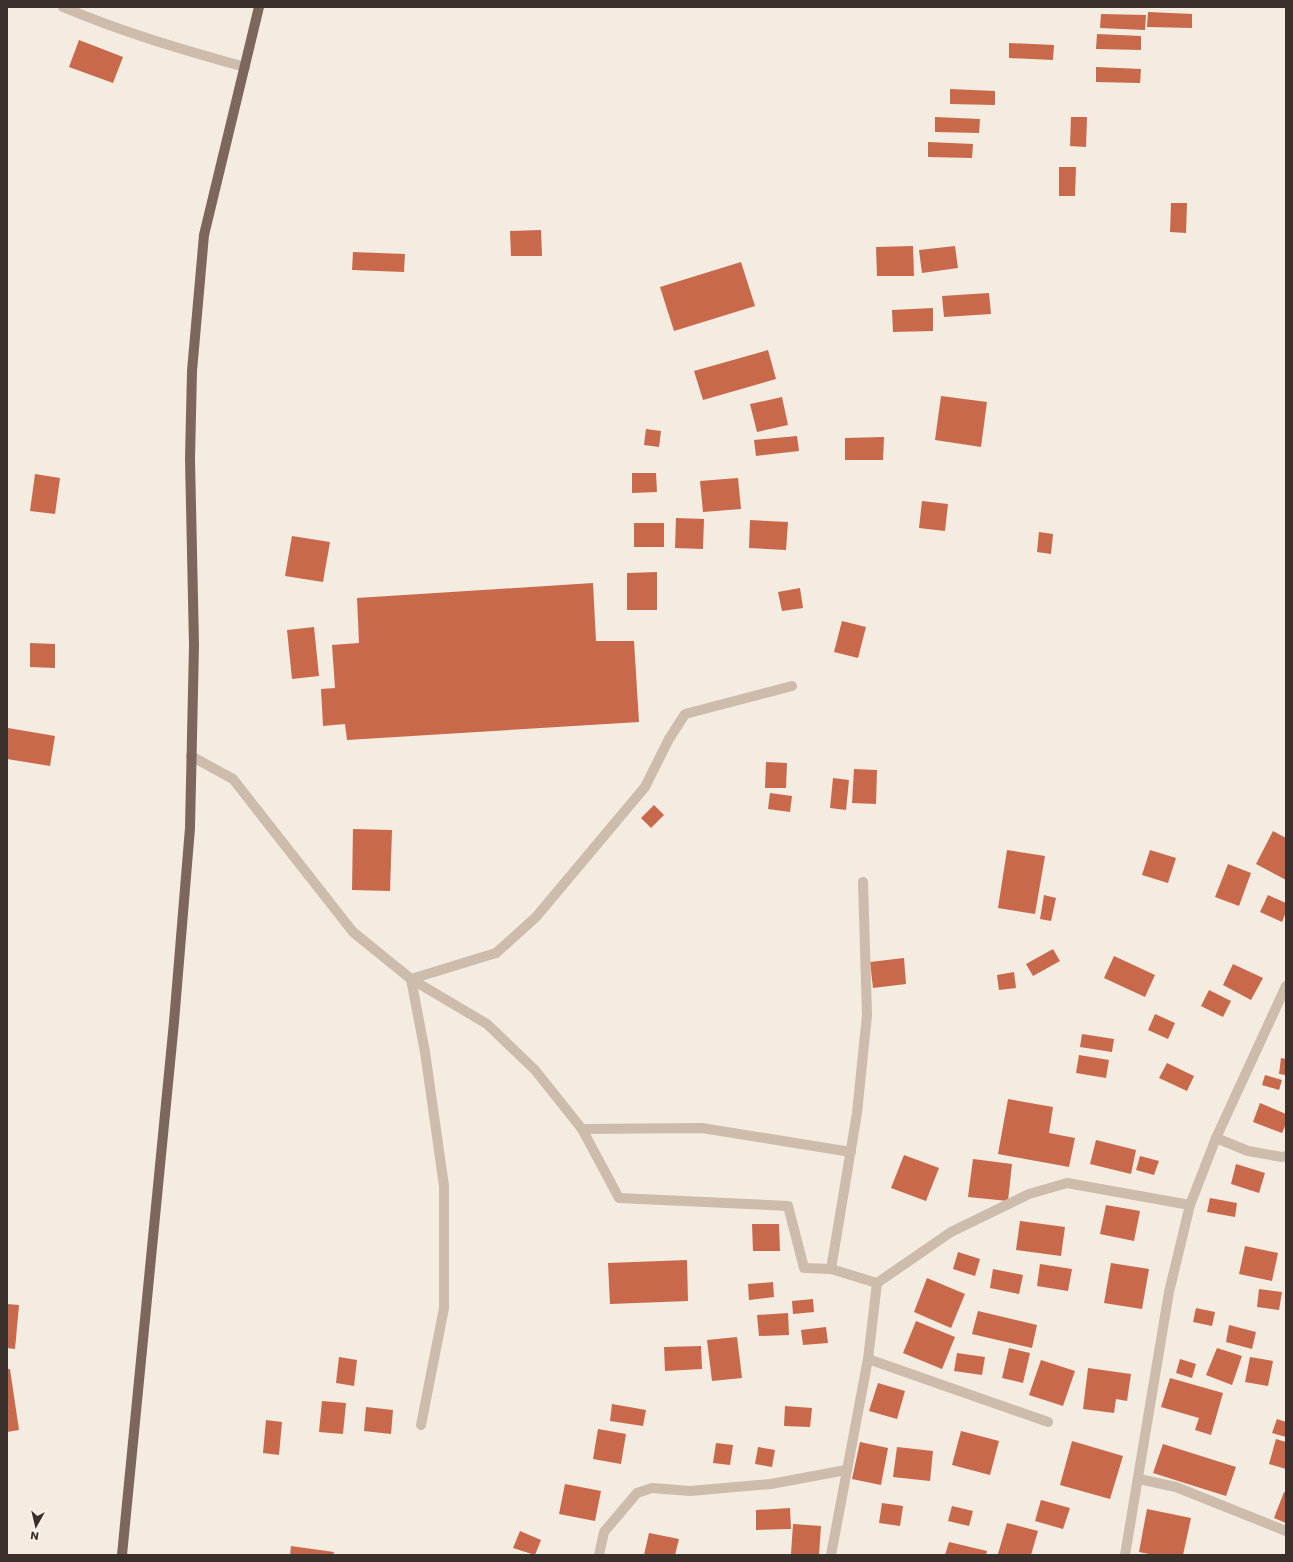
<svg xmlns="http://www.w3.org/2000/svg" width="1293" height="1562" viewBox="0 0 1293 1562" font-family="Poppins,sans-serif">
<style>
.building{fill:#c8694b}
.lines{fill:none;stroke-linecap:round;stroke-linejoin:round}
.minor{stroke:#cdbbac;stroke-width:10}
.major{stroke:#7d675c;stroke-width:10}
</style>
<rect width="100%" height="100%" fill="#f4ebe1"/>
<g class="building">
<path d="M1148 12 1192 14V28L1147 27Z"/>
<path d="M1101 14 1146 15 1145 30 1100 28Z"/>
<path d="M1097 34 1141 36V50L1096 49Z"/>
<path d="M79 40 123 57 113 83 69 67Z"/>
<path d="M1009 43 1054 45 1053 60 1009 58Z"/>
<path d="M1096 67 1141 69 1140 83 1096 82Z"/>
<path d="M950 89 995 91V105L950 104Z"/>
<path d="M935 117 980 119 979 133 935 132Z"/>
<path d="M1071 117H1087L1086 147 1070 146Z"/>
<path d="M928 142 973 144 972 158 928 157Z"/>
<path d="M1059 167H1076L1075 196H1059Z"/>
<path d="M1171 203H1187L1186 233 1170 232Z"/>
<path d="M541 230 542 256H511L510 231Z"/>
<path d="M913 246 914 276H877L876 247Z"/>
<path d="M955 246 958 268 922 273 919 250Z"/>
<path d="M353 252 405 254 404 272 352 270Z"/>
<path d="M741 262 755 306 674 331 660 287Z"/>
<path d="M989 293 991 314 944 317 942 296Z"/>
<path d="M933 308V331L893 332 892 310Z"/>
<path d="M768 350 776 379 703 400 694 371Z"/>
<path d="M941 396 987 402 981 447 935 440Z"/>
<path d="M782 397 788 425 757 432 750 404Z"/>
<path d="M646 429 661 431 659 447 644 445Z"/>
<path d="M797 436 799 451 756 456 754 440Z"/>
<path d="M884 437 883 460H845V438Z"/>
<path d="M632 473H656L657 492 632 493Z"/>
<path d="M35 474 60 478 55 514 30 511Z"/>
<path d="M738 478 741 509 703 512 700 481Z"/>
<path d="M922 501 948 504 945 531 919 528Z"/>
<path d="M676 518 704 519 703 549 675 548Z"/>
<path d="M750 520 788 522 786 550 749 548Z"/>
<rect x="634" y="523" width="30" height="24"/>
<path d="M1039 532 1053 534 1051 554 1037 552Z"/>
<path d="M292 536 330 542 323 582 285 576Z"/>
<path d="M657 572V610H627V573Z"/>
<path d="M593 583 596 641H634L639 722 347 740 345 724 323 726 321 689 335 688 332 645 359 643 357 598Z"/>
<path d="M800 588 803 608 782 611 778 592Z"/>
<path d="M842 621 866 627 858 658 834 652Z"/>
<path d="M314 627 319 676 292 679 287 630Z"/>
<path d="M30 643 55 644V668L30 667Z"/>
<path d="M8 728 55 736 50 766 7 759Z"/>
<path d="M766 762 787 763 786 788H765Z"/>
<path d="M854 769 877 770 876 804 852 803Z"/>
<path d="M833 778 849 780 846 810 830 808Z"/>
<path d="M770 793 792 796 790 812 768 809Z"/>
<path d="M654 805 664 815 651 828 641 818Z"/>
<path d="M353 829 392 830 390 891 352 890Z"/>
<path d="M1273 831 1286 838V880L1256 864Z"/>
<path d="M1007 850 1045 856 1035 914 998 908Z"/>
<path d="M1150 850 1176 858 1168 883 1142 875Z"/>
<path d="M1228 864 1251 873 1239 906 1215 897Z"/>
<path d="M1044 895 1056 898 1051 921 1040 919Z"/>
<path d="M1268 895 1286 903V912L1282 922 1260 912Z"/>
<path d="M1053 949 1060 961 1033 976 1026 964Z"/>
<path d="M1114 956 1155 975 1145 997 1104 978Z"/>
<path d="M904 958 906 984 873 988 870 962Z"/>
<path d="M1233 964 1263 978 1251 1000 1223 985Z"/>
<path d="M1014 972 1016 988 999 990 997 975Z"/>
<path d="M1209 990 1231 1001 1223 1017 1201 1006Z"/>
<path d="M1155 1014 1175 1023 1168 1039 1148 1030Z"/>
<path d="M1082 1034 1114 1039 1112 1052 1080 1047Z"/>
<path d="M1079 1055 1109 1060 1106 1078 1076 1073Z"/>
<path d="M1281 1058 1286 1059V1075L1279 1074Z"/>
<path d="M1167 1063 1194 1076 1187 1091 1159 1078Z"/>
<path d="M1265 1075 1282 1080 1279 1090 1262 1085Z"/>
<path d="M1008 1099 1053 1107 1049 1133 1075 1138 1069 1167 998 1154Z"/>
<path d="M1260 1103 1286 1114V1124L1282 1133 1253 1122Z"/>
<path d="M1096 1140 1136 1150 1131 1174 1090 1164Z"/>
<path d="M904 1155 939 1168 926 1201 891 1188Z"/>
<path d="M1140 1156 1159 1161 1154 1175 1136 1170Z"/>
<path d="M973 1159 1012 1164 1008 1201 968 1197Z"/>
<path d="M1236 1164 1265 1173 1259 1193 1231 1184Z"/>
<path d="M1210 1198 1237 1203 1235 1217 1207 1212Z"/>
<path d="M1106 1205 1140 1211 1134 1241 1100 1234Z"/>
<path d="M1020 1221 1065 1227 1061 1256 1016 1250Z"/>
<path d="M752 1224H779L780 1251H753Z"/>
<path d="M1245 1246 1278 1253 1272 1281 1239 1274Z"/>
<path d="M958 1252 980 1259 975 1276 953 1269Z"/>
<path d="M687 1260 688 1301 610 1304 608 1263Z"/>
<path d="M1111 1263 1149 1269 1142 1309 1104 1303Z"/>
<path d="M1040 1264 1072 1269 1068 1291 1037 1286Z"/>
<path d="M993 1269 1023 1275 1019 1294 990 1288Z"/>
<path d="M927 1278 965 1294 951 1328 914 1312Z"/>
<path d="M773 1282 774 1297 749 1300 748 1284Z"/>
<path d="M1259 1289 1282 1292 1279 1310 1257 1307Z"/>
<path d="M813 1299 814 1312 793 1314 792 1301Z"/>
<path d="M7 1304 19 1305 15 1349 7 1348Z"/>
<path d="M1196 1308 1215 1312 1212 1326 1193 1322Z"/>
<path d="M978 1311 1037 1325 1032 1348 972 1334Z"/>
<path d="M788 1313 789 1335 759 1336 757 1315Z"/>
<path d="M916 1321 955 1337 942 1369 903 1353Z"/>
<path d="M1229 1325 1256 1332 1252 1349 1226 1342Z"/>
<path d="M826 1327 828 1343 803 1345 801 1330Z"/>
<path d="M737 1337 742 1378 712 1381 707 1340Z"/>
<path d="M701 1346 702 1369 665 1371 664 1347Z"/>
<path d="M1009 1348 1030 1353 1023 1383 1002 1378Z"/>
<path d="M1217 1348 1242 1356 1232 1385 1206 1375Z"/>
<path d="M957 1353 985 1357 982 1375 954 1371Z"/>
<path d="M339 1357 357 1360 354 1386 336 1383Z"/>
<path d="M1250 1357 1273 1361 1268 1386 1245 1382Z"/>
<path d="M1180 1359 1196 1364 1192 1378 1176 1373Z"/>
<path d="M1041 1360 1075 1371 1063 1406 1029 1395Z"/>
<path d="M1088 1368 1131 1374 1127 1401 1116 1399 1114 1413 1083 1409Z"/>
<path d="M7 1369H10L19 1430 7 1432Z"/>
<path d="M1170 1378 1223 1393 1211 1435 1195 1430 1199 1418 1161 1407Z"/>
<path d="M878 1383 905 1391 897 1419 869 1411Z"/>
<path d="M322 1401 346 1403 343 1434 319 1432Z"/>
<path d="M612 1404 646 1410 643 1426 610 1421Z"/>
<path d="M785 1406 812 1408 810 1427 784 1426Z"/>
<path d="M366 1407 393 1410 391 1434 364 1431Z"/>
<path d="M1277 1419 1286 1422V1437L1272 1433Z"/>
<path d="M266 1420 282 1422 279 1455 263 1453Z"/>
<path d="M598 1429 626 1434 621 1464 593 1459Z"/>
<path d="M961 1431 999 1441 990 1475 952 1465Z"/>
<path d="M1276 1439 1286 1442V1469L1269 1464Z"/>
<path d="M1072 1441 1123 1456 1110 1499 1060 1485Z"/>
<path d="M860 1442 888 1448 881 1485 852 1479Z"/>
<path d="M716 1443 733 1445 730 1465 713 1463Z"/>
<path d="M1163 1444 1236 1467 1226 1496 1153 1473Z"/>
<path d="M758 1447 775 1450 772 1467 755 1464Z"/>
<path d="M897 1447 933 1451 930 1481 893 1477Z"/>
<path d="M565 1484 601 1491 595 1521 559 1514Z"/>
<path d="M1284 1492 1286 1493V1523L1274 1518Z"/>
<path d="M1041 1500 1070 1508 1063 1529 1035 1521Z"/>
<path d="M882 1503 903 1506 900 1526 879 1523Z"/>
<path d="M952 1506 973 1511 969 1526 948 1521Z"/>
<path d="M790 1508 791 1529 756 1530V1510Z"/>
<path d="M1147 1509 1191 1518 1183 1555H1154L1139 1552Z"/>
<path d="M1007 1523 1038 1531 1031 1555 998 1554Z"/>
<path d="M793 1524 821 1526 819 1555 791 1554Z"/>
<path d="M520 1531 541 1540 535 1555 513 1548Z"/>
<path d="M649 1533 679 1539 675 1555H644Z"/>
<path d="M949 1542 987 1551 986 1555H945Z"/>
<path d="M291 1546 334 1552 333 1555H290Z"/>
</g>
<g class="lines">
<g class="minor">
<path d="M63 7C122 32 183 50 245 67"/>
<path d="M191 756 233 779 353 932 411 979 487 1024 535 1070 582 1129 702 1128 851 1152"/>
<path d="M863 882 867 1015 857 1113 831 1269 877 1283"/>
<path d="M582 1129 619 1198 788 1206 804 1268 831 1269"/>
<path d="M1216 1138 1248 1151 1282 1157 1286 1156"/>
<path d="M868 1359 1048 1422"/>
<path d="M421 1425 444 1308V1186L425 1052 411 979 496 953 536 917 645 787 669 739 685 714 792 686"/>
<path d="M1139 1479 1176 1487 1286 1531"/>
<path d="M599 1555 604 1532 637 1493 652 1488 690 1491 771 1484 846 1470"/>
<path d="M831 1555 868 1359 877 1283 951 1232 1029 1194 1067 1183 1190 1205"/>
<path d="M1125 1555 1169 1292 1190 1205 1216 1138 1286 986"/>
</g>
<path class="major" d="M122 1555 174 1022 190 828 194 645 190 459 192 371 204 235 259 7"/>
</g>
<rect width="1293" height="1562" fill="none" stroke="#3b302b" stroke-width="16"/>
<g transform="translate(36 1526) rotate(188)" stroke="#fbf5ee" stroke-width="3" paint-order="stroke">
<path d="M0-3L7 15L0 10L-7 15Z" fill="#3b302b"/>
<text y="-6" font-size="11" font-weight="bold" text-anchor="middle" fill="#3b302b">N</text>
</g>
</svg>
